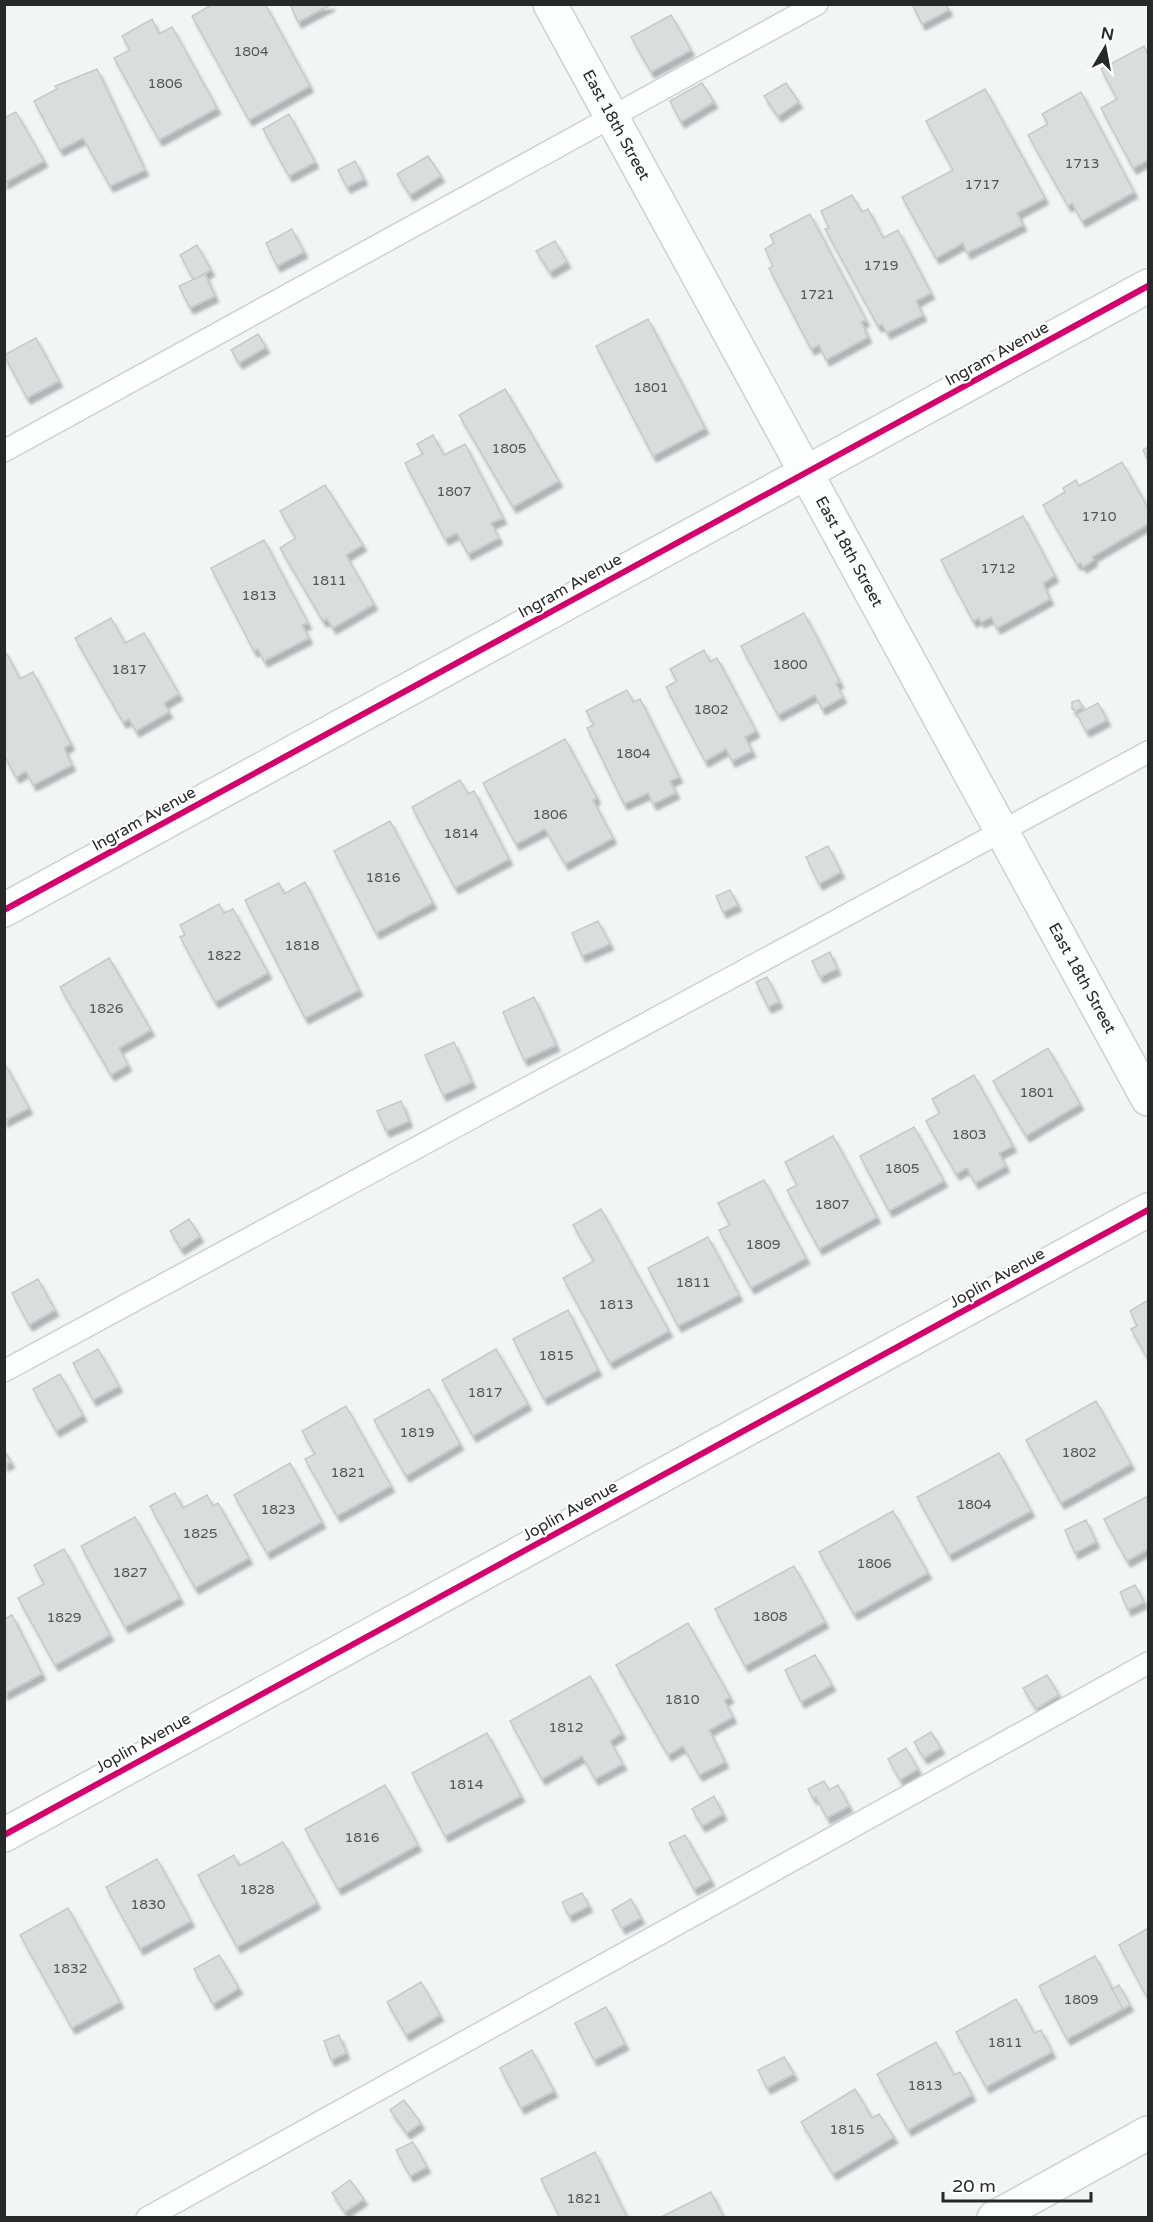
<svg xmlns="http://www.w3.org/2000/svg" width="1153" height="2222" viewBox="0 0 1153 2222" font-family="'Varela Round',sans-serif">
<style>
.building{fill:#d9dddc;stroke:#c6c9c8;stroke-width:1.5;filter:url(#shadow)}
.lines{fill:none;stroke-linecap:round;stroke-linejoin:round}
.service-casing{stroke:#cdd1d0;stroke-width:24}
.minor-casing{stroke:#cdd1d0;stroke-width:36}
.service{stroke:#fdfefe;stroke-width:21}
.minor{stroke:#fdfefe;stroke-width:33}
.cycleway-casing{stroke:#fff;stroke-width:10}
.cycleway{stroke:#d6006c;stroke-width:6}
.labels{text-anchor:middle;dominant-baseline:central;stroke-width:4.5;stroke-linejoin:round;paint-order:stroke}
.number-label{font-size:14px;fill:#545656}
.street-label{font-size:16px;fill:#272929;stroke:#fff}
</style>
<defs>
<filter id="shadow"><feDropShadow dx="3.5" dy="6" stdDeviation="1.5" flood-color="#0004"/></filter>
</defs>
<rect width="100%" height="100%" fill="#f1f6f5"/>
<g class="building">
<path d="M213 4H265L310 86 249 120 192 16Z"/>
<path d="M290 4H332L298 22Z"/>
<path d="M912 4H946L949 10 922 24Z"/>
<path d="M671 15 691 50 651 72 631 37Z"/>
<path d="M152 19 159 34 172 27 217 108 159 140 114 58 130 50 122 36Z"/>
<path d="M1144 46 1148 55V160L1133 168 1101 108 1117 99 1101 69Z"/>
<path d="M97 69 145 170 110 186 83 138 60 150 34 101 57 89 55 86Z"/>
<path d="M702 83 714 102 681 122 670 101Z"/>
<path d="M786 83 799 102 778 116 764 96Z"/>
<path d="M985 89 1045 198 1017 213 1023 225 967 253 963 243 936 258 902 197 953 170 926 121Z"/>
<path d="M1081 92 1134 192 1082 221 1072 203 1068 206 1028 135 1048 124 1042 114Z"/>
<path d="M16 112 44 161 4 183V118Z"/>
<path d="M289 114 315 162 289 176 263 129Z"/>
<path d="M428 156 441 176 410 195 397 174Z"/>
<path d="M355 161 364 179 347 187 338 170Z"/>
<path d="M852 195 862 212 868 209 883 238 898 230 931 293 916 301 923 315 887 333 882 324 878 326 825 229 829 228 821 211Z"/>
<path d="M810 214 866 320 861 322 868 337 826 360 819 345 811 349 769 268 773 266 765 249 774 243 770 235Z"/>
<path d="M292 229 304 252 277 266 266 243Z"/>
<path d="M555 241 567 262 550 272 536 251Z"/>
<path d="M197 245 211 270 194 280 180 255Z"/>
<path d="M205 274 215 296 190 308 179 286Z"/>
<path d="M648 319 705 428 653 456 596 346Z"/>
<path d="M258 334 266 347 239 363 231 350Z"/>
<path d="M36 338 59 381 27 398 4 355Z"/>
<path d="M505 389 559 481 513 507 459 415Z"/>
<path d="M433 435 444 455 465 444 503 518 491 523 499 538 468 554 457 533 445 539 405 463 423 454 417 444Z"/>
<path d="M1148 447V460L1143 450Z"/>
<path d="M1122 462 1148 508V524L1092 557 1094 560 1083 567 1081 563 1077 564 1043 505 1065 492 1063 488 1076 480 1079 486Z"/>
<path d="M325 485 363 545 346 555 374 604 333 628 327 619 323 621 280 548 296 538 280 511Z"/>
<path d="M1023 516 1055 576 1043 583 1050 599 997 628 991 617 981 622 979 618 973 621 941 560Z"/>
<path d="M264 540 308 623 302 625 309 638 264 661 258 649 254 651 211 568Z"/>
<path d="M804 613 840 682 836 684 843 697 822 709 815 695 778 715 741 646Z"/>
<path d="M111 618 125 643 144 633 179 694 164 703 169 712 136 731 129 719 123 722 75 638Z"/>
<path d="M4 649 20 679 33 672 71 744 64 748 72 765 33 785 26 771 16 777 4 755Z"/>
<path d="M704 650 710 662 717 658 756 731 745 737 752 751 732 761 726 749 705 761 666 687 677 681 670 669Z"/>
<path d="M627 690 633 702 640 699 679 777 670 781 676 793 653 804 648 793 624 804 587 728 594 725 586 711Z"/>
<path d="M1079 700 1083 707 1076 711 1072 709V702Z"/>
<path d="M1098 703 1107 720 1086 731 1077 714Z"/>
<path d="M565 739 597 798 593 800 613 838 565 864 545 829 516 844 483 783Z"/>
<path d="M460 780 468 794 474 791 509 859 455 888 412 807Z"/>
<path d="M390 821 433 903 376 933 334 851Z"/>
<path d="M828 846 841 872 819 884 806 857Z"/>
<path d="M305 882 359 990 305 1018 245 900 279 883 284 894Z"/>
<path d="M730 890 738 905 723 912 716 896Z"/>
<path d="M219 904 224 913 233 909 268 973 215 1002 180 937 185 935 180 925Z"/>
<path d="M598 921 610 944 582 956 572 933Z"/>
<path d="M830 952 837 969 820 977 812 961Z"/>
<path d="M109 958 151 1030 119 1048 128 1065 111 1075 60 987Z"/>
<path d="M767 977 779 1002 768 1007 756 982Z"/>
<path d="M534 997 556 1045 524 1060 503 1012Z"/>
<path d="M454 1042 472 1082 443 1095 425 1055Z"/>
<path d="M1048 1048 1080 1104 1026 1136 993 1081Z"/>
<path d="M4 1062 29 1108 4 1121Z"/>
<path d="M974 1075 1013 1146 999 1153 1006 1166 975 1183 967 1168 956 1174 926 1121 940 1113 932 1099Z"/>
<path d="M401 1101 409 1121 386 1131 377 1111Z"/>
<path d="M914 1127 944 1181 889 1211 860 1156Z"/>
<path d="M833 1136 877 1217 819 1249 787 1190 797 1185 785 1162Z"/>
<path d="M764 1180 806 1258 751 1288 719 1230 730 1225 718 1203Z"/>
<path d="M601 1209 669 1331 610 1363 563 1278 594 1261 573 1225Z"/>
<path d="M189 1219 200 1236 181 1249 170 1231Z"/>
<path d="M708 1237 739 1295 678 1326 648 1268Z"/>
<path d="M38 1279 55 1310 29 1325 12 1293Z"/>
<path d="M1148 1300V1359L1131 1329 1137 1326 1130 1311Z"/>
<path d="M568 1310 598 1370 544 1399 513 1339Z"/>
<path d="M98 1349 119 1386 93 1400 73 1363Z"/>
<path d="M496 1349 528 1404 473 1436 442 1380Z"/>
<path d="M60 1374 83 1415 56 1431 33 1389Z"/>
<path d="M429 1389 460 1444 406 1476 374 1420Z"/>
<path d="M1096 1401 1131 1464 1061 1503 1026 1440Z"/>
<path d="M346 1406 391 1486 337 1516 305 1459 315 1454 302 1431Z"/>
<path d="M4 1450 11 1462 4 1465Z"/>
<path d="M999 1453 1031 1511 949 1555 917 1497Z"/>
<path d="M290 1463 322 1522 267 1553 234 1495Z"/>
<path d="M175 1493 183 1508 207 1495 213 1506 218 1503 249 1558 195 1588 150 1506Z"/>
<path d="M1148 1496V1549L1127 1561 1104 1519Z"/>
<path d="M893 1511 928 1573 854 1614 819 1552Z"/>
<path d="M135 1517 180 1598 125 1627 81 1546Z"/>
<path d="M1086 1520 1096 1542 1075 1553 1065 1530Z"/>
<path d="M64 1549 110 1635 55 1665 18 1598 44 1584 34 1565Z"/>
<path d="M794 1566 825 1622 745 1666 715 1609Z"/>
<path d="M1135 1585 1144 1602 1128 1610 1120 1592Z"/>
<path d="M12 1615 42 1674 4 1694V1619Z"/>
<path d="M688 1623 730 1697 724 1700 733 1717 709 1730 725 1762 699 1775 683 1746 668 1755 616 1665Z"/>
<path d="M815 1655 832 1685 801 1702 785 1670Z"/>
<path d="M1047 1675 1059 1695 1036 1709 1023 1688Z"/>
<path d="M590 1676 622 1733 610 1741 623 1764 595 1779 582 1756 542 1779 510 1721Z"/>
<path d="M931 1732 941 1748 924 1758 914 1742Z"/>
<path d="M487 1733 521 1796 445 1836 412 1773Z"/>
<path d="M906 1748 918 1769 900 1780 888 1759Z"/>
<path d="M824 1781 829 1790 838 1785 849 1806 827 1818 816 1797 813 1798 808 1789Z"/>
<path d="M385 1785 418 1845 338 1889 305 1829Z"/>
<path d="M714 1796 723 1814 702 1826 692 1809Z"/>
<path d="M685 1835 711 1880 694 1889 669 1843Z"/>
<path d="M283 1842 317 1903 237 1947 198 1875 234 1855 239 1866Z"/>
<path d="M157 1859 191 1921 140 1949 106 1887Z"/>
<path d="M582 1893 589 1906 569 1916 562 1902Z"/>
<path d="M631 1899 641 1918 622 1928 612 1910Z"/>
<path d="M68 1908 120 2002 72 2028 20 1935Z"/>
<path d="M1148 1928V1994L1146 1995 1119 1945Z"/>
<path d="M219 1955 239 1988 213 2004 194 1969Z"/>
<path d="M1095 1956 1123 2009 1067 2039 1039 1986Z"/>
<path d="M421 1982 440 2015 406 2035 387 2002Z"/>
<path d="M1119 1985 1130 2005 1123 2009 1112 1989Z"/>
<path d="M1016 1999 1034 2033 1041 2030 1052 2052 986 2087 956 2032Z"/>
<path d="M606 2007 625 2044 594 2060 575 2023Z"/>
<path d="M339 2035 346 2053 331 2060 324 2041Z"/>
<path d="M936 2042 954 2075 960 2072 972 2095 908 2130 877 2074Z"/>
<path d="M532 2050 554 2091 521 2108 500 2068Z"/>
<path d="M784 2057 794 2074 767 2088 758 2070Z"/>
<path d="M855 2089 872 2118 879 2114 894 2137 833 2174 801 2122Z"/>
<path d="M404 2100 421 2123 407 2133 390 2110Z"/>
<path d="M413 2142 427 2167 410 2176 396 2150Z"/>
<path d="M595 2152 627 2218H560L541 2179Z"/>
<path d="M350 2180 364 2199 345 2212 332 2193Z"/>
<path d="M711 2192 724 2218H659Z"/>
</g>
<g class="lines">
<defs>
<g id="service">
<path d="M4 451 817 4"/>
<path d="M4 1371 1148 752"/>
<path d="M147 2218 1148 1663"/>
</g>
<g id="minor">
<path id="s1" d="M550 4 1148 1099"/>
<path d="M4 910 1148 286"/>
<path d="M4 1835 1148 1210"/>
<path d="M994 2218 1148 2133"/>
</g>
</defs>
<use href="#service" class="service-casing"/>
<use href="#minor" class="minor-casing"/>
<use href="#service" class="service"/>
<use href="#minor" class="minor"/>
<defs>
<g id="cycleway">
<path d="M4 910 1148 286"/>
<path d="M4 1835 1148 1210"/>
</g>
</defs>
<use href="#cycleway" class="cycleway-casing"/>
<use href="#cycleway" class="cycleway"/>
</g>
<g class="labels">
<g class="number-label">
<text x="251" y="51">1804</text>
<text x="165" y="83">1806</text>
<text x="1082" y="163">1713</text>
<text x="982" y="184">1717</text>
<text x="881" y="265">1719</text>
<text x="817" y="294">1721</text>
<text x="651" y="387">1801</text>
<text x="509" y="448">1805</text>
<text x="454" y="491">1807</text>
<text x="1099" y="516">1710</text>
<text x="998" y="568">1712</text>
<text x="329" y="580">1811</text>
<text x="259" y="595">1813</text>
<text x="790" y="664">1800</text>
<text x="129" y="669">1817</text>
<text x="711" y="709">1802</text>
<text x="633" y="753">1804</text>
<text x="550" y="814">1806</text>
<text x="461" y="833">1814</text>
<text x="383" y="877">1816</text>
<text x="302" y="945">1818</text>
<text x="224" y="955">1822</text>
<text x="106" y="1008">1826</text>
<text x="1037" y="1092">1801</text>
<text x="969" y="1134">1803</text>
<text x="902" y="1168">1805</text>
<text x="832" y="1204">1807</text>
<text x="763" y="1244">1809</text>
<text x="693" y="1282">1811</text>
<text x="616" y="1304">1813</text>
<text x="556" y="1355">1815</text>
<text x="485" y="1392">1817</text>
<text x="417" y="1432">1819</text>
<text x="1079" y="1452">1802</text>
<text x="348" y="1472">1821</text>
<text x="974" y="1504">1804</text>
<text x="278" y="1509">1823</text>
<text x="200" y="1533">1825</text>
<text x="874" y="1563">1806</text>
<text x="130" y="1572">1827</text>
<text x="770" y="1616">1808</text>
<text x="64" y="1617">1829</text>
<text x="682" y="1699">1810</text>
<text x="566" y="1727">1812</text>
<text x="466" y="1784">1814</text>
<text x="362" y="1837">1816</text>
<text x="257" y="1889">1828</text>
<text x="148" y="1904">1830</text>
<text x="70" y="1968">1832</text>
<text x="1081" y="1999">1809</text>
<text x="1005" y="2042">1811</text>
<text x="925" y="2085">1813</text>
<text x="847" y="2129">1815</text>
<text x="584" y="2198">1821</text>
</g>
<g class="street-label">
<text stroke="none"><textPath href="#s1" startOffset="138">East 18th Street</textPath></text>
<text transform="translate(997 354) rotate(-29)">Ingram Avenue</text>
<text stroke="none"><textPath href="#s1" startOffset="624">East 18th Street</textPath></text>
<text transform="translate(570 586) rotate(-29)">Ingram Avenue</text>
<text transform="translate(144 819) rotate(-29)">Ingram Avenue</text>
<text stroke="none"><textPath href="#s1" startOffset="1110">East 18th Street</textPath></text>
<text transform="translate(997 1278) rotate(-29)">Joplin Avenue</text>
<text transform="translate(570 1511) rotate(-29)">Joplin Avenue</text>
<text transform="translate(143 1743) rotate(-29)">Joplin Avenue</text>
</g>
</g>
<rect width="1153" height="2222" fill="none" stroke="#272929" stroke-width="12"/>
<g transform="translate(1105 48) rotate(10)" stroke="#ffffff" stroke-width="4.5" paint-order="stroke">
<path d="M0-4.5L10 22L0 15L-10 22Z" fill="#272929"/>
<text y="-9" font-size="16" font-weight="bold" text-anchor="middle" fill="#272929">N</text>
</g>
<path d="M943 2192v9h148v-9" fill="none" stroke="#272929" stroke-width="3"/>
<text x="952" y="2192" font-size="18" fill="#272929" stroke="#ffffff" stroke-width="4.5" paint-order="stroke">20 m</text>
</svg>
